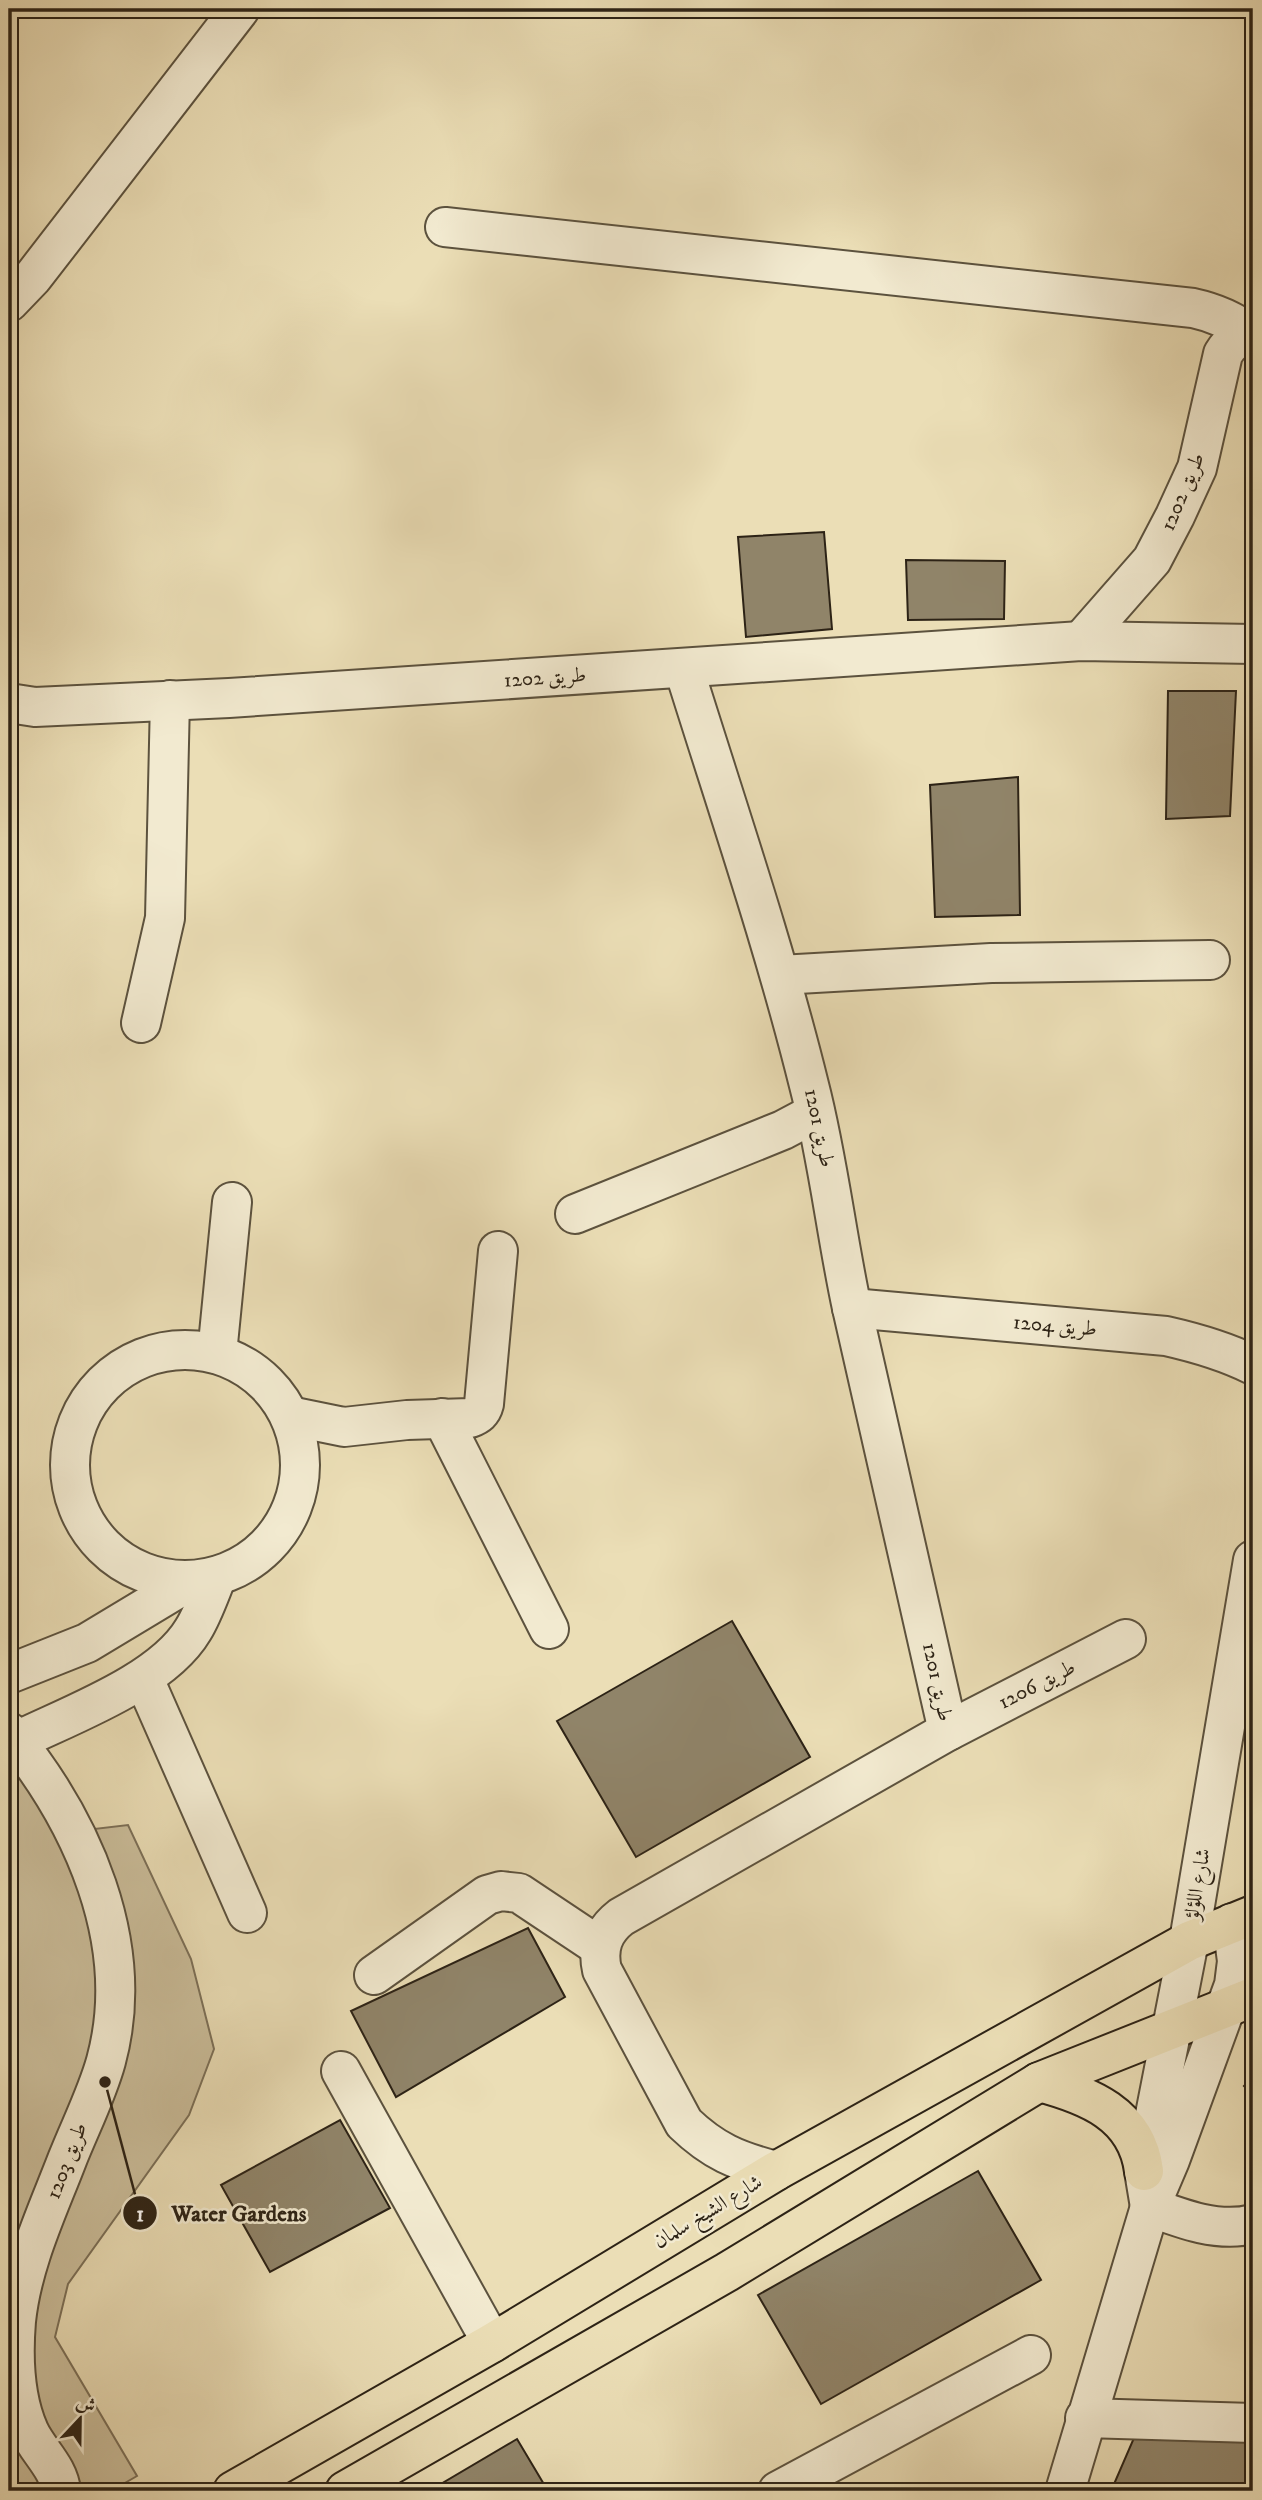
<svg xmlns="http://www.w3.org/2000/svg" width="1262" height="2500" viewBox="0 0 1262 2500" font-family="'IM FELL DW Pica',Amiri,serif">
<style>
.green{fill:#cbbe9b;stroke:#7c7058;stroke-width:2}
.building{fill:#908469;stroke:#2d2316;stroke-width:2}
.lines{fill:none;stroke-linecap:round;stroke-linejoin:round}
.minor-casing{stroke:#5c523e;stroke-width:42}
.major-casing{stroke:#2d2316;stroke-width:42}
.minor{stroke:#f2ead0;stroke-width:38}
.major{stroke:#ebdeb6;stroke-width:38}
.labels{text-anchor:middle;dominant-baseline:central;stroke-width:5;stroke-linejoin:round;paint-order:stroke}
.street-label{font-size:21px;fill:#2d2316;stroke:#f2ead0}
.leader{fill:none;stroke:#2d2316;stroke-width:2.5}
.callout-dot{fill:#2d2316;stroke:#f2ead0;stroke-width:2.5}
.mark-label{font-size:21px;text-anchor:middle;font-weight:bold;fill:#fff}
.callout-label{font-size:23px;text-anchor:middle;font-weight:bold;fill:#2d2316;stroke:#f2ead0;stroke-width:5;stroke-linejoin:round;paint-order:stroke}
</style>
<rect width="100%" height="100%" fill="#ebdeb6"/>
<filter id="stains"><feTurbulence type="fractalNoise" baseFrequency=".00286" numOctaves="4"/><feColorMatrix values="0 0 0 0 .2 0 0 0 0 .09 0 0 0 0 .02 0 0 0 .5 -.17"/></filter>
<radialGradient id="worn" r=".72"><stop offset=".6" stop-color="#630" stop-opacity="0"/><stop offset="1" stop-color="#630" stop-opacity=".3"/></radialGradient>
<path class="green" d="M9 1728 69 1832 128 1825 191 1959 214 2049 189 2115 68 2284 55 2337 137 2476 111 2491H9Z"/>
<g class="building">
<path d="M824 532 832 629 746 637 738 537Z"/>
<path d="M906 560 1005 561 1004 619 908 620Z"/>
<path d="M1168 691H1236L1230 816 1166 819Z"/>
<path d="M1018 777 1020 915 935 917 930 785Z"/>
<path d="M732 1621 810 1757 636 1857 557 1721Z"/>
<path d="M528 1928 565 1997 396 2097 351 2011Z"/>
<path d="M1253 2077V2095L1244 2086Z"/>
<path d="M340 2120 390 2208 270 2272 221 2185Z"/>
<path d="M978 2171 1041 2280 821 2404 758 2295Z"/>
<path d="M1140 2424 1252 2436V2491H1111Z"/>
<path d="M517 2439 548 2491H429Z"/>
</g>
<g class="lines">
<defs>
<g id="minor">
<path d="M445 227 1193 308C1216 313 1234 321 1252 335"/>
<path d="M9 302 33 277 240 9"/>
<path d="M1081 641 1152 560 1175 516 1197 468 1223 354C1231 341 1238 336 1253 335"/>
<path d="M684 669C727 807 774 944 809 1085 828 1158 836 1234 852 1308L948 1731"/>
<path d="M9 703 35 707 229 698 1081 641 1253 644"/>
<path d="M780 975 991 963 1210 960"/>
<path d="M141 1023 165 918 170 700"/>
<path d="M575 1214 783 1130 815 1113"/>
<path d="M852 1308 1166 1336C1197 1343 1225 1351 1253 1365"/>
<circle cx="185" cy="1465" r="115"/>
<path d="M217 1354 232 1202"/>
<path d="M290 1416 344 1427 407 1420 470 1418C478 1415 482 1412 484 1404L498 1251"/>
<path d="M442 1418 549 1629"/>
<path d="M9 1674 87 1643 190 1581"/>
<path d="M144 1679 247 1913"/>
<path d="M9 1732C82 1821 138 1943 106 2061 97 2094 80 2127 67 2160 47 2212 22 2264 16 2321 13 2358 14 2397 29 2431 38 2451 59 2468 61 2491"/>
<path d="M17 1741C70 1715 162 1682 193 1630 203 1614 210 1593 217 1576"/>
<path d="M374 1975 487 1895 501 1891 519 1893 600 1947"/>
<path d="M341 2071 492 2343"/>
<path d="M776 2171C737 2161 713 2151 684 2123L602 1970C597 1948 603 1931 621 1917L948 1731 1126 1639"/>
<path d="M1150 2207 1144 2171 1189 1941 1253 1560"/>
<path d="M1150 2207C1182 2219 1219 2233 1253 2224"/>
<path d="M1085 2418 1253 2423"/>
<path d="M778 2491 1031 2355"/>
<path d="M1065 2491 1150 2207 1170 2160 1234 1985 1237 1961 1232 1923"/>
</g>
<g id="major">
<path d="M1039 2082C1088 2095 1137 2114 1144 2171"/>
<path d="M233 2491 492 2343 776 2171 1189 1941 1253 1915"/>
<path d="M345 2491 727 2272 1039 2082 1253 1997"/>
</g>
</defs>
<use href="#minor" class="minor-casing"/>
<use href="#major" class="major-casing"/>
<use href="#minor" class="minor"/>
<use href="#major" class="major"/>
</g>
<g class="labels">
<g class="street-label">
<text transform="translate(1183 492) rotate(-67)">طريق 1202</text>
<text transform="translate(545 678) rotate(-4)">طريق 1202</text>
<text transform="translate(819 1128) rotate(78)">طريق 1201</text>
<text transform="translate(1055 1326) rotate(5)">طريق 1204</text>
<text transform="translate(937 1682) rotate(78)">طريق 1201</text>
<text transform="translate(1037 1685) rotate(-27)">طريق 1206</text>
<text transform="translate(1198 1884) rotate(-80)">شارع اللؤلؤ</text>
<text transform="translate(67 2161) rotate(-69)">طريق 1203</text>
<text transform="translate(708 2212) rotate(-31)">شارع الشيخ سلمان</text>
</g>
</g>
<path class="leader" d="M105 2082L140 2213"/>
<g class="callout-dot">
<circle cx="105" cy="2082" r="7"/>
<circle cx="140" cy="2213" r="18"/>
</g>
<g class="mark-label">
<text x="140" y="2221">1</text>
</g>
<g class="callout-label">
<text x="239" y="2221">Water Gardens</text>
</g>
<rect width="1262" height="2500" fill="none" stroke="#ebdeb6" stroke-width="35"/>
<rect x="10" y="10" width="1241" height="2479" fill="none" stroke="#2d2316" stroke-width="3.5"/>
<rect x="18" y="18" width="1227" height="2465" fill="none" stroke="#2d2316" stroke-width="2"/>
<g transform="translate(80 2419) rotate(22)" stroke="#f2ead0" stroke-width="5" paint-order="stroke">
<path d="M0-5L12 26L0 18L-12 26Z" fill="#2d2316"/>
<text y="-10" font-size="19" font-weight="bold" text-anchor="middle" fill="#2d2316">ش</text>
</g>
<rect width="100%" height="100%" filter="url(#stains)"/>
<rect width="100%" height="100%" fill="url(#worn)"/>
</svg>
